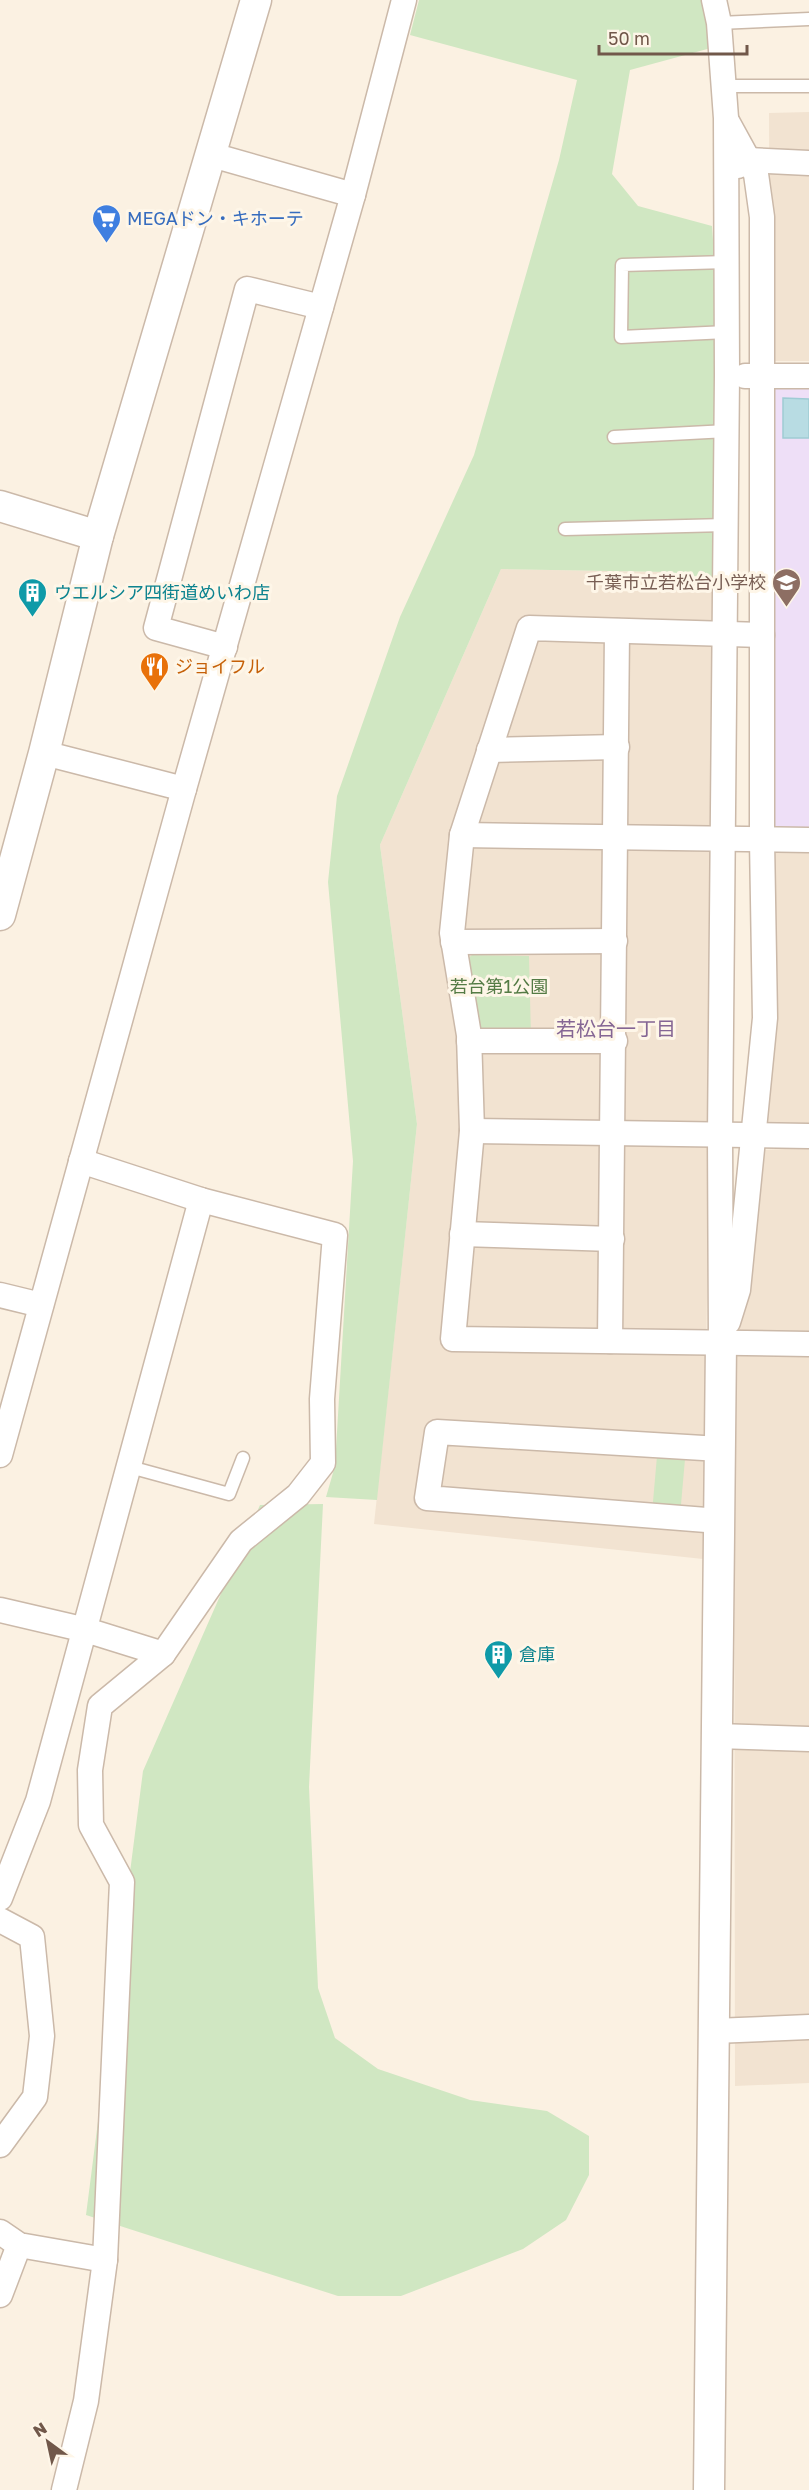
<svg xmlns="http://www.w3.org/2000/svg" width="809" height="2490" viewBox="0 0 809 2490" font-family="'Golos Text','Noto Sans JP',sans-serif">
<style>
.residential{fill:#f2e3d1}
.education{fill:#eedff7}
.green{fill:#d0e7c2}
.water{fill:#b8dce3;stroke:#9fcbd4;stroke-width:1.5}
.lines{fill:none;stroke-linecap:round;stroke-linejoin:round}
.service-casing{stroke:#cbb9a9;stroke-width:15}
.minor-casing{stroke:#cbb9a9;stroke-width:27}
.tertiary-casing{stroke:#cbb9a9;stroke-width:33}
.service{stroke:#fff;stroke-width:12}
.minor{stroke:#fff;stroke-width:24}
.tertiary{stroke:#fff;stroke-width:30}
.labels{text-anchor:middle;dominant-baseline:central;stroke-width:6;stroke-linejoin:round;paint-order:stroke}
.shop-label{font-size:18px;fill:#366cbe;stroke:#fef6e8;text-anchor:start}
.education-label{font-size:18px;fill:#785e54;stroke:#fef6e8;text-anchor:end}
.culture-label{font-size:18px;fill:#0d838f;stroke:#fef6e8;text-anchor:start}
.food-label{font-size:18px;fill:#c56008;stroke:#fef6e8;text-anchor:start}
.park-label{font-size:18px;fill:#547b45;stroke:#fef6e8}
.neighbourhood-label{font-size:20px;fill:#856694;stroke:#fef6e8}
</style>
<rect width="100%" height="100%" fill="#fbf1e2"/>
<g class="residential">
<path d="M809 112V361H770L769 113Z"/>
<path d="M501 569 718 573 703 1559 374 1524 417 1124 380 845Z"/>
<path d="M769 848 809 849V1126H760Z"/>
<path d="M809 1148V2083L735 2086 734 1359 740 1325 760 1150Z"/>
</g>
<path class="education" d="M776 384H809V836L776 835 765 824 767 392Z"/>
<g class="green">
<path d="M419 0H702L711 48 630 70 612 174 638 206 712 226 722 367 718 573H713V581H668V572L501 569 380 845 417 1124 377 1500 326 1497 335 1466 353 1161 328 882 337 796 400 617 474 455 559 160 577 80 410 35Z"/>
<path d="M472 955 529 956 531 1037 482 1038 465 961Z"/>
<path d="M657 1456 685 1459 680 1516 652 1513Z"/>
<path d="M323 1504 309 1787 318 1988 335 2038 378 2069 470 2100 547 2111 589 2136V2175L566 2220 523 2249 401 2296H338L86 2215 143 1771 260 1505Z"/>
</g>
<path class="water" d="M783 398 809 399V438H783Z"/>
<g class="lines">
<defs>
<g id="service">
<path d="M719 23 809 19"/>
<path d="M724 86H809"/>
<path d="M727 262 622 265 621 337 727 332"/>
<path d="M614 437 727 431"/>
<path d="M565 529 726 525"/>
<path d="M130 1467 229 1494 243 1458"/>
</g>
<g id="minor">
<path d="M714 0 719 23 726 118 727 375 720 1136 721 1343"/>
<path d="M212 155 353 195"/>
<path d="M738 166 748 160 809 163"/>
<path d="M745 376H809"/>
<path d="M762 635 529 628 462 835 452 933 469 1035 472 1131 453 1339 809 1344"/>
<path d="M225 647 156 628 247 289 321 307"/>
<path d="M489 750 617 747"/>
<path d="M44 753 184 789"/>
<path d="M462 835 809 840"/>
<path d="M453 942 615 941"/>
<path d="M469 1041H615"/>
<path d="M472 1131 809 1136"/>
<path d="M462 1234 612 1239"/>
<path d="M0 1295 41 1305"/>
<path d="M728 1322 738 1290 765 1018 762 840V217L756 174 728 123"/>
<path d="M610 1341 617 631"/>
<path d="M0 1455 184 789 353 195 404 0"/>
<path d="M719 1521 427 1498 437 1432 720 1449"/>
<path d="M0 1610 86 1630 163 1654"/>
<path d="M717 1736 809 1739"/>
<path d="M0 1898 38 1801 201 1200"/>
<path d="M0 1920 32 1937 42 2036 35 2097 0 2145"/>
<path d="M714 2031 809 2027"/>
<path d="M0 2232 19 2245 105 2260"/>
<path d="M0 2295 19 2245"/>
<path d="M64 2490 86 2401 105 2260 122 1882 91 1825 90 1770 100 1706 163 1654 241 1541 298 1495 323 1463 322 1399 335 1235 201 1200 81 1161"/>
</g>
<g id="tertiary">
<path d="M0 506 98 536"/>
<path d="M0 915 44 753 98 536 256 0"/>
<path d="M709 2490 721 1343"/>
</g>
</defs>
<use href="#service" class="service-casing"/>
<use href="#minor" class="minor-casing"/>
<use href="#tertiary" class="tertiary-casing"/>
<use href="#service" class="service"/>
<use href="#minor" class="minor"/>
<use href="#tertiary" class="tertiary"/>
</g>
<defs>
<symbol id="supermarket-pin" viewBox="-11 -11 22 30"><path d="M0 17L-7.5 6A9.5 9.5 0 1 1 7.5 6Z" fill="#3f7fe0" stroke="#fef6e8"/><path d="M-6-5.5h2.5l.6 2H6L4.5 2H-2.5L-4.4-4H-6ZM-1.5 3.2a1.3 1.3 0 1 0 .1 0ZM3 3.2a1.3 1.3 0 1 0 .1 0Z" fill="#fff"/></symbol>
<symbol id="school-pin" viewBox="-11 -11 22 30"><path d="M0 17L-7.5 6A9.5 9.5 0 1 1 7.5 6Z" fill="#8d6e63" stroke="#fef6e8"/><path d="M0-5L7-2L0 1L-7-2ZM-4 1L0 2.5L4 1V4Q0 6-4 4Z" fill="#fff"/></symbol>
<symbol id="building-pin" viewBox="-11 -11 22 30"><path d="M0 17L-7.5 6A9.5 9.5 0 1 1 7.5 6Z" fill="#0f9aa8" stroke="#fef6e8"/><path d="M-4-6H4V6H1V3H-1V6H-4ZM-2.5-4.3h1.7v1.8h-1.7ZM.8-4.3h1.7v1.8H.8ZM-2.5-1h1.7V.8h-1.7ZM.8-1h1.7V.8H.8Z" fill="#fff"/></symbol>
<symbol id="restaurant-pin" viewBox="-11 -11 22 30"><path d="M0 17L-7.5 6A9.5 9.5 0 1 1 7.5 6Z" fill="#e8710a" stroke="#fef6e8"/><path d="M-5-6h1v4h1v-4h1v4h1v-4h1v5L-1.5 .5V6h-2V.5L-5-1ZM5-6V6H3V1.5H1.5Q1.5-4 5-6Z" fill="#fff"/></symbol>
</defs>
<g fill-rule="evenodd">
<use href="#supermarket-pin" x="90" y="202" width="33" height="45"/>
<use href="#school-pin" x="770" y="566" width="33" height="45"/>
<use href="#building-pin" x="16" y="576" width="33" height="45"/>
<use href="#restaurant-pin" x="138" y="650" width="33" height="45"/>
<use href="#building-pin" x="482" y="1638" width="33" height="45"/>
</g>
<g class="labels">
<g class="shop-label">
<text x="127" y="218">MEGAドン・キホーテ</text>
</g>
<g class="education-label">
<text x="766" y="582">千葉市立若松台小学校</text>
</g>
<g class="culture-label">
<text x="54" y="592">ウエルシア四街道めいわ店</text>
<text x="519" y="1654">倉庫</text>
</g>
<g class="food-label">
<text x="175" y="666">ジョイフル</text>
</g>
<g class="park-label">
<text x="499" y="986">若台第1公園</text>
</g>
<g class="neighbourhood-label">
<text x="616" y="1028">若松台一丁目</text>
</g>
</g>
<g transform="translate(48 2442) rotate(327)" stroke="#fef6e8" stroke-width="4.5" paint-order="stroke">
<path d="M0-4.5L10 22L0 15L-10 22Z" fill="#71584a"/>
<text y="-9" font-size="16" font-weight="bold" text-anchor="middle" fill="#71584a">N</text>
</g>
<path d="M599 45v9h148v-9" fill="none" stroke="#71584a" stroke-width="3"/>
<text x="608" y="45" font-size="18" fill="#71584a" stroke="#fef6e8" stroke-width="4.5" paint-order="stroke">50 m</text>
</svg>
